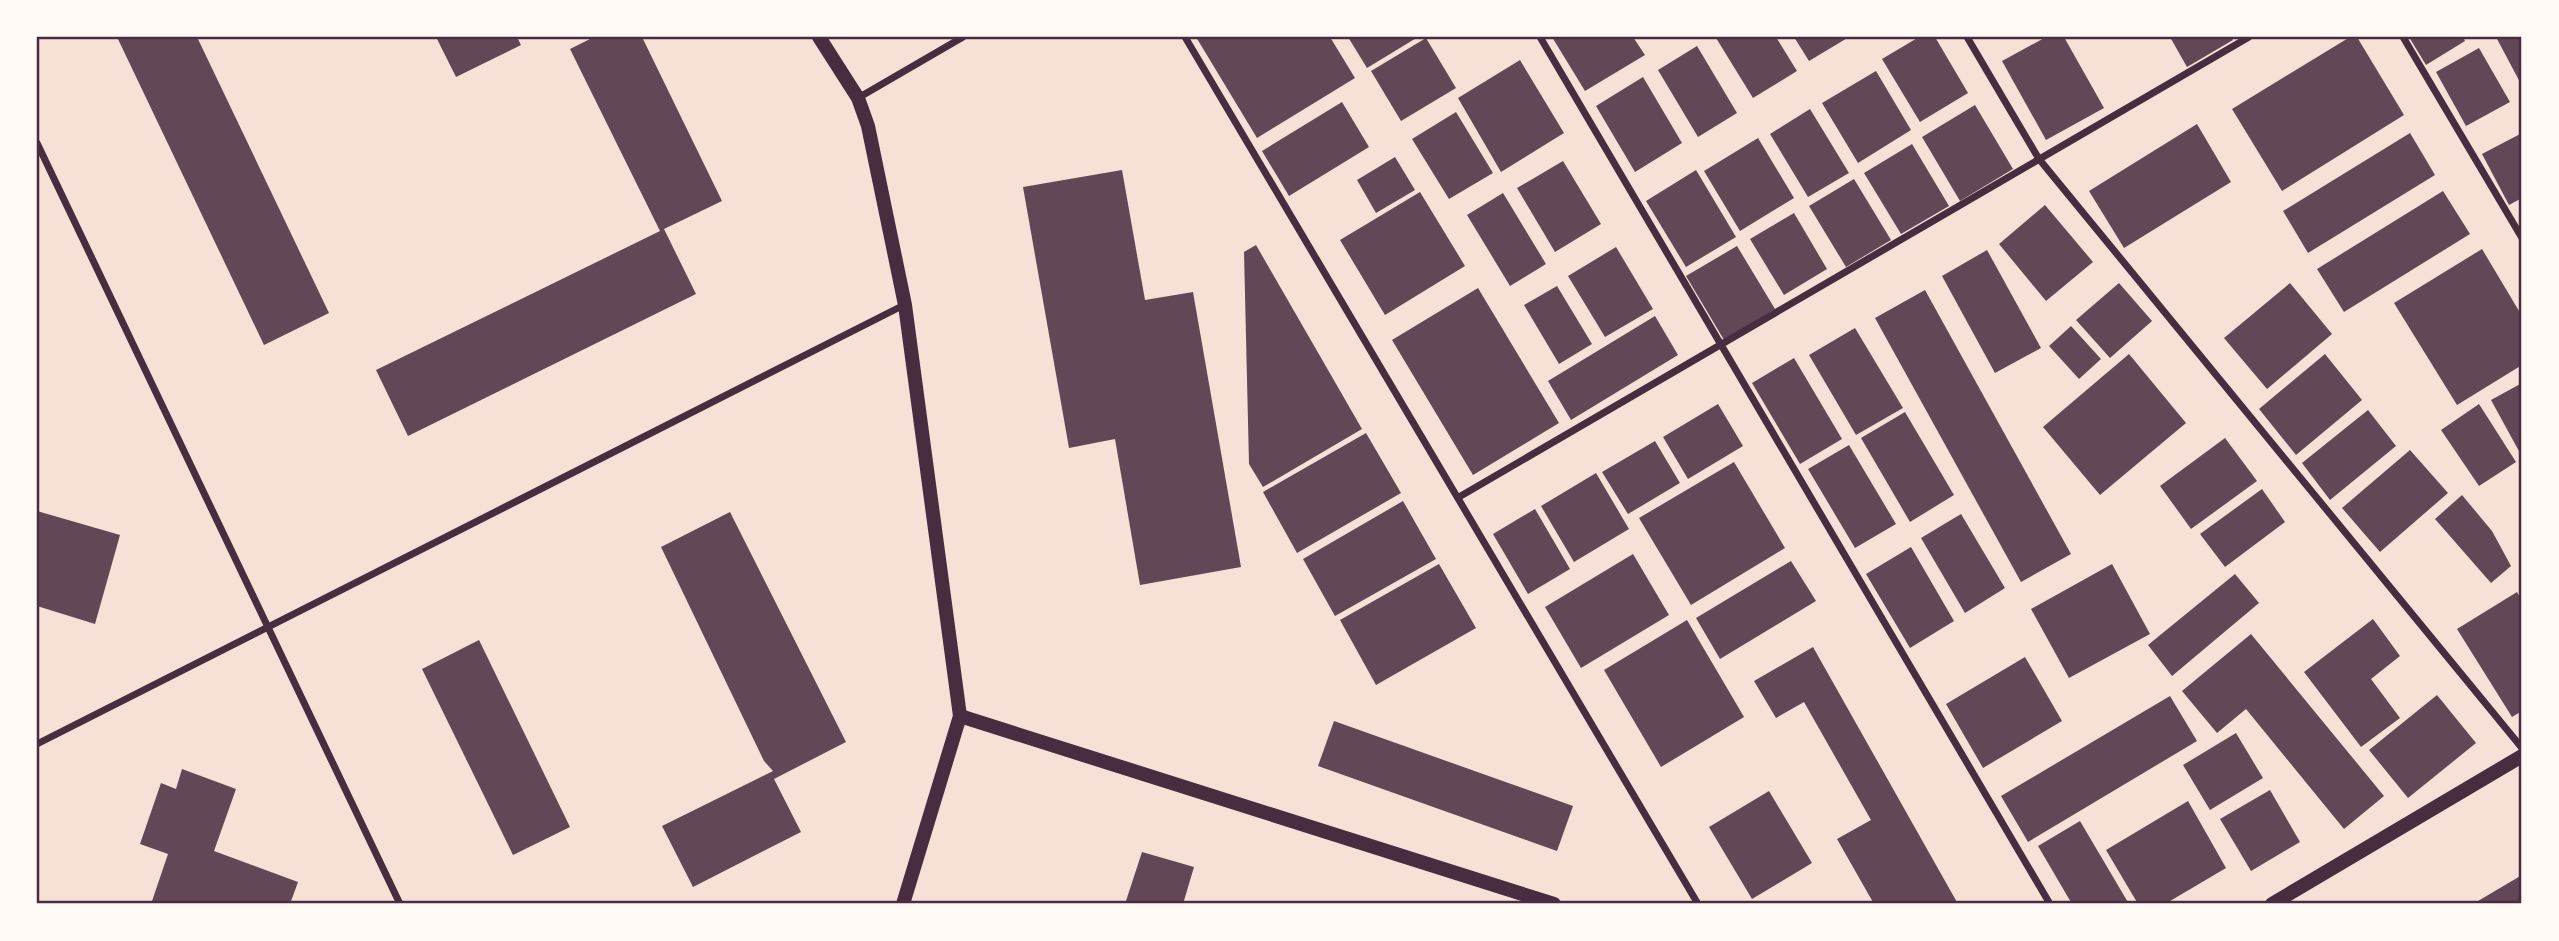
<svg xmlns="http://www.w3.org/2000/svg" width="2559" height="941" viewBox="0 0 2559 941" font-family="Helvetica,sans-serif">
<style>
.building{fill:#644757}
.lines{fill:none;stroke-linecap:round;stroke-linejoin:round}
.minor{stroke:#4a2c40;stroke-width:7}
.secondary{stroke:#4a2c40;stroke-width:14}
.neatline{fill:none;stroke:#4a2c40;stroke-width:2.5}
</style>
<rect width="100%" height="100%" fill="#f7e1d7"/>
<g class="building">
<path d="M117 37H197L329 313 264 345Z"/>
<path d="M436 37H517L521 45 456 77Z"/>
<path d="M594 37H642L722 201 664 229 696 294 408 436 376 370 660 231 570 49Z"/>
<path d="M1196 37H1330L1355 78 1257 138Z"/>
<path d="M1348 37H1418L1367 68Z"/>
<path d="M1552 37H1633L1645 55 1585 91Z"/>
<path d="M1719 37H1776L1797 71 1753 98 1716 38Z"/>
<path d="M1794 37H1849L1809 61Z"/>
<path d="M1919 37H1935L1968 93 1920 122 1882 59Z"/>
<path d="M2046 37H2064L2104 108 2046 140 2002 61Z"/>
<path d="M2170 37H2231L2233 40 2187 67Z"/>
<path d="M2350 37H2357L2404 115 2282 191 2232 109Z"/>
<path d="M2409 37H2463L2465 41 2426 65Z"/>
<path d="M2496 37H2522V86Z"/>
<path d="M1426 38 1456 88 1401 121 1371 71Z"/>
<path d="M1697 46 1737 113 1698 137 1658 70Z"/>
<path d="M2479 48 2510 102 2466 126 2436 72Z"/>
<path d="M1520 60 1564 133 1501 172 1458 98Z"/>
<path d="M1876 71 1911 130 1858 163 1822 103Z"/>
<path d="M1643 77 1682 143 1635 172 1596 106Z"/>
<path d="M1342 102 1369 147 1289 196 1262 151Z"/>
<path d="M1975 105 2013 169 1960 201 1922 137Z"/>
<path d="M1810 109 1849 173 1808 197 1770 134Z"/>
<path d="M1456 112 1493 173 1449 199 1412 139Z"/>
<path d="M2197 124 2231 182 2124 248 2089 191Z"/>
<path d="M2410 133 2435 175 2308 253 2283 211Z"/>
<path d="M2522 133V198L2509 205 2482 154Z"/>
<path d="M1758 138 1794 198 1740 231 1704 171Z"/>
<path d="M1912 144 1949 206 1901 234 1864 173Z"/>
<path d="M1395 157 1415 190 1376 213 1357 180Z"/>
<path d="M1563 161 1601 224 1555 252 1517 188Z"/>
<path d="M1122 170 1145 300 1193 292 1241 567 1140 585 1115 439 1069 448 1023 187Z"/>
<path d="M1696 170 1736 237 1686 267 1646 201Z"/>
<path d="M1854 179 1891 240 1846 267 1809 206Z"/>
<path d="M2443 191 2470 234 2344 312 2317 269Z"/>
<path d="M1420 192 1465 266 1385 315 1340 240Z"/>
<path d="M1503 193 1546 264 1510 286 1467 215Z"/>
<path d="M2045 205 2093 262 2046 301 1999 244Z"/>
<path d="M1794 213 1827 269 1784 295 1750 239Z"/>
<path d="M1256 245 1362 429 1263 487 1249 464 1244 252Z"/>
<path d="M1737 246 1775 309 1724 340 1686 276Z"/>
<path d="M1616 247 1653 309 1605 337 1568 276Z"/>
<path d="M2482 249 2522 316V365L2457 405 2394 303Z"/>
<path d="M1987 250 2041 348 1995 373 1942 276Z"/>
<path d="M2119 283 2152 321 2110 358 2076 320Z"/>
<path d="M2290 283 2332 334 2267 389 2224 338Z"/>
<path d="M1557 286 1592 344 1559 364 1524 305Z"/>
<path d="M1478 288 1559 423 1473 475 1392 340Z"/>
<path d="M1925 290 2071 554 2021 582 1875 318Z"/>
<path d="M1655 316 1678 355 1571 420 1548 381Z"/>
<path d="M2071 326 2101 359 2079 379 2049 346Z"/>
<path d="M1855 328 1903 408 1856 435 1809 355Z"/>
<path d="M2129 354 2186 423 2100 495 2043 427Z"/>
<path d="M2325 354 2362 400 2296 455 2259 409Z"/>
<path d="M1794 358 1842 439 1800 464 1752 383Z"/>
<path d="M2522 383V452L2520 453 2491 400Z"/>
<path d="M1718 404 1743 446 1688 479 1663 437Z"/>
<path d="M2479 404 2516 462 2479 486 2441 430Z"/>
<path d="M2368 410 2396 446 2330 500 2302 463Z"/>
<path d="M1905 412 1954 495 1910 522 1861 438Z"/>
<path d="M1366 433 1401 493 1297 553 1263 492Z"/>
<path d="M2225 438 2257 481 2191 529 2160 486Z"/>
<path d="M1655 441 1680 483 1628 514 1602 472Z"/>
<path d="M1849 445 1896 524 1855 548 1808 469Z"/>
<path d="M2410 450 2448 493 2380 552 2342 508Z"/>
<path d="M1734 462 1785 548 1691 605 1639 518Z"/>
<path d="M1596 473 1629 529 1574 562 1541 506Z"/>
<path d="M2262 489 2285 522 2225 567 2200 534Z"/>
<path d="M2462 495 2492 531 2511 566 2491 583 2435 519Z"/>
<path d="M1403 501 1436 559 1335 616 1303 559Z"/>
<path d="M1535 509 1570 569 1528 594 1493 534Z"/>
<path d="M37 511 120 535 95 624 37 606Z"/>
<path d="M730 512 846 742 774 779 801 832 693 887 662 826 773 771 764 761 661 547Z"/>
<path d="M1961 514 2005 588 1965 613 1921 538Z"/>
<path d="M1911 547 1954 621 1910 648 1866 574Z"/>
<path d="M1633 554 1669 615 1581 668 1545 607Z"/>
<path d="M1791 561 1816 601 1720 659 1696 618Z"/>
<path d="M1439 564 1476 628 1376 685 1340 620Z"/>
<path d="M2112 564 2150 634 2069 678 2031 609Z"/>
<path d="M2235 574 2259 603 2172 676 2148 645Z"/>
<path d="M2517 592 2522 601V711L2512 717 2457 629Z"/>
<path d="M2373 619 2400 656 2371 679 2400 718 2361 747 2304 672Z"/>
<path d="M1687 620 1744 717 1661 767 1604 670Z"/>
<path d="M2251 634 2384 796 2344 829 2246 709 2217 733 2182 691Z"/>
<path d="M479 640 570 827 513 855 422 669Z"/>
<path d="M1813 647 1958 904H1874L1837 839 1871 820 1804 702 1776 718 1754 681Z"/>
<path d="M2025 657 2062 721 1983 768 1946 704Z"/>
<path d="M2437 695 2476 743 2408 798 2369 750Z"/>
<path d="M2170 696 2197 741 2028 842 2001 796Z"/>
<path d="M1334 721 1573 806 1557 851 1318 766Z"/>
<path d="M2236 733 2263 778 2210 810 2183 765Z"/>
<path d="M182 769 236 789 214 851 298 882 290 904H151L168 854 140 844 161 783 176 789Z"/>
<path d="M2270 790 2300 842 2251 871 2220 819Z"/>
<path d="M1769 791 1812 863 1752 899 1709 827Z"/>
<path d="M2188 801 2226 868 2165 904H2138L2106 850Z"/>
<path d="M2080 821 2129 904H2072L2038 846Z"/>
<path d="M1142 852 1194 867 1183 904H1125Z"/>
<path d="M2522 875V904H2480L2478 901Z"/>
</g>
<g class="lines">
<g class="minor">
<path d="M1185 37 1698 904"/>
<path d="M1540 37 2050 904"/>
<path d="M1967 37 2039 159 2522 748"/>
<path d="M2403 37 2522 238"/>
<path d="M858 98 963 37"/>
<path d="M37 143 400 904"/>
<path d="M1459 497 2249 37"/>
<path d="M37 744 904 305"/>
</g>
<g class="secondary">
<path d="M819 37 858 98 868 126 905 305 960 716 903 904"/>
<path d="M960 716 1554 904"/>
<path d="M2272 904 2522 756"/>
</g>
</g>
<rect width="2559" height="941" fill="none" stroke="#fffaf5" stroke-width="77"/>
<rect x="38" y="38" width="2482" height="864" class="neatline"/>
</svg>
